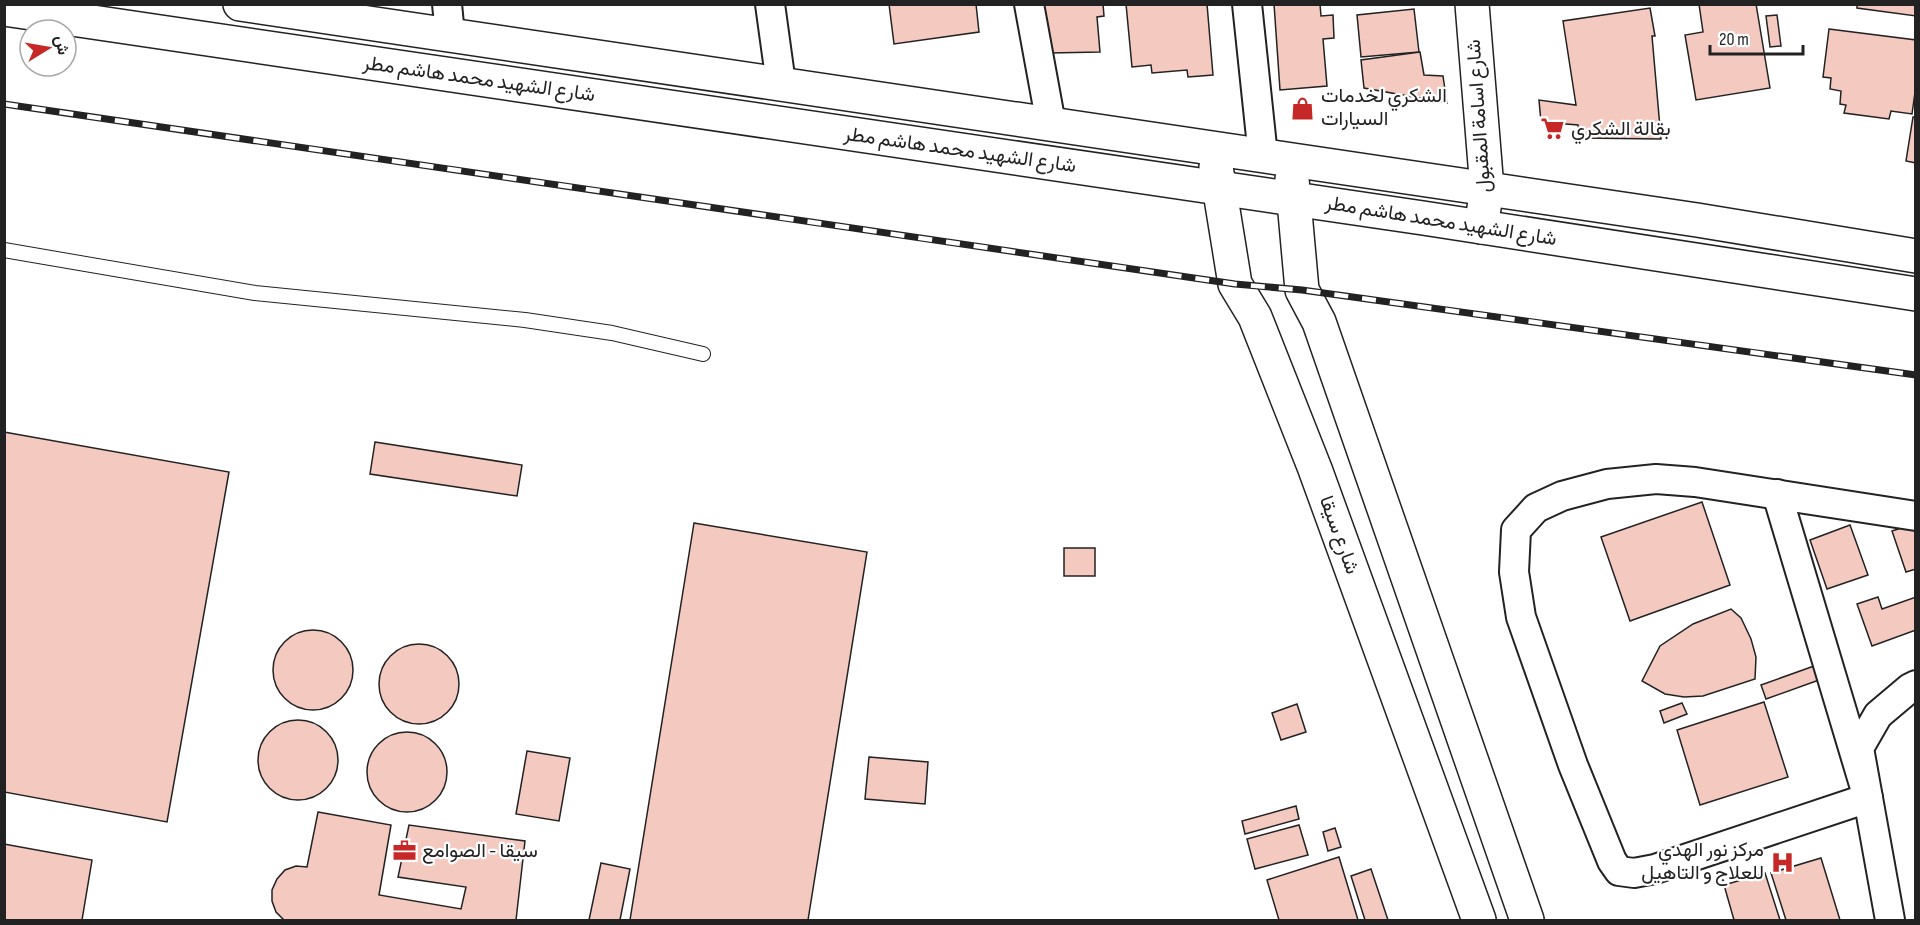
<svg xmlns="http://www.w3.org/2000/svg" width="1920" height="925" viewBox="0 0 1920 925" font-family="'Sofia Sans Condensed',Vazirmatn,sans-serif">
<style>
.building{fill:#f3c9c0;stroke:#222;stroke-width:1.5}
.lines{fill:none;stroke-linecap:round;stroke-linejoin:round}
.service-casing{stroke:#222;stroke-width:16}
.minor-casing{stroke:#222;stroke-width:32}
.tertiary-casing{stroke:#222;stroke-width:36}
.primary-casing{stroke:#222;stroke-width:36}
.service{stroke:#fff;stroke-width:14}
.minor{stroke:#fff;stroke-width:28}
.tertiary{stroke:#fff;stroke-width:33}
.primary{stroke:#fff;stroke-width:33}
.rail-casing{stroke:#222;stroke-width:7}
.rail{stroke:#fff;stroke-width:4.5;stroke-dasharray:14;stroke-linecap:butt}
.labels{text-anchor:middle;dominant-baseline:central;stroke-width:4.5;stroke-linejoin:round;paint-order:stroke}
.street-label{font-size:20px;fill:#222;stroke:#fff}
.poi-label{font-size:20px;fill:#222;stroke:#fff;text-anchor:start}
</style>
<rect width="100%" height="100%" fill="#fff"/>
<g class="building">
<path d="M889 4H976L979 32 894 44Z"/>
<path d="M1035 4H1103L1104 16 1097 17 1100 52 1050 53Z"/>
<path d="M1126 4H1207L1213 75 1188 77 1187 70 1152 73 1151 65 1132 67Z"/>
<path d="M1274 4H1320L1321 16 1333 15 1334 38 1323 39 1327 86 1280 90Z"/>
<path d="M1699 4H1756L1770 88 1696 100 1685 35 1703 32Z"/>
<path d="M1857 4H1916V16L1857 8Z"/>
<path d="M1650 8 1655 36H1652L1661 139 1580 138 1578 125 1541 122 1539 100 1576 105 1563 21Z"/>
<path d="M1414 9 1419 52 1361 57 1357 15Z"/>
<path d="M1777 15 1781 46 1770 47 1766 16Z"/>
<path d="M1829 29 1916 40V85L1912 114 1891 111 1889 119 1844 113 1846 105 1840 104 1841 91 1830 89 1831 78 1823 77Z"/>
<path d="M1420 52 1424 75 1443 76 1447 103 1364 88 1361 60Z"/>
<path d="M1913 117H1916V163L1906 161Z"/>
<path d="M4 432 229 472 167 822 4 792Z"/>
<path d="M375 442 522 465 517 496 370 474Z"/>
<path d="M1702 502 1730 585 1630 621 1601 537Z"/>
<path d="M694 523 867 552 808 920H630Z"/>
<path d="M1916 523V569L1906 572 1892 531Z"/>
<path d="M1850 525 1868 575 1827 589 1810 540Z"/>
<rect x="1064" y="548" width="31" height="28"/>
<path d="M1878 597 1882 609 1916 597V630L1872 646 1857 604Z"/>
<path d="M1731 609 1741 618 1751 639 1756 657 1755 679 1703 696 1684 697 1665 694 1642 681 1660 646 1693 624Z"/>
<circle cx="313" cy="670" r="40"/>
<circle cx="419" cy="684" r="40"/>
<path d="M1814 666 1819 680 1766 699 1761 685Z"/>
<path d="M1764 702 1788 777 1700 805 1677 730Z"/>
<path d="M1682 703 1687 714 1664 723 1660 711Z"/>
<path d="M1297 704 1306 732 1281 740 1272 713Z"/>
<circle cx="298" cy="760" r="40"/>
<circle cx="407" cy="772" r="40"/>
<path d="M527 751 570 758 559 821 516 814Z"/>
<path d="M869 757 928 762 925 804 865 799Z"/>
<path d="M1296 806 1299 819 1245 834 1242 821Z"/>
<path d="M318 812 391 825 379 895 461 909 466 887 398 877 409 825 525 841 516 920H284L276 912 272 901V890L277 879 285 870 296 866 307 867Z"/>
<path d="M1299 825 1308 855 1255 869 1247 839Z"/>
<path d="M1335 828 1341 847 1328 851 1323 832Z"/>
<path d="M4 844 92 860 82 920H4Z"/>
<path d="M1339 857 1358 920H1279L1267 880Z"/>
<path d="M1821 858 1840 920H1786L1771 873Z"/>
<path d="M601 863 630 869 620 920H589Z"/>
<path d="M1371 869 1388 920H1365L1351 876Z"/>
<path d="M1765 873 1780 920H1734L1724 885Z"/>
</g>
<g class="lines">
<defs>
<path id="service" d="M4 250 255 293 525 320 612 333 703 354"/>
<g id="minor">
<path d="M447 4 450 35"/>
<path d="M770 4 781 84"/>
<path d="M1029 4 1051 124"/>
<path d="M1247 4 1263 156"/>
<path d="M1777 494 1868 798 1890 920"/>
<path d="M1916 516 1695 482 1656 479 1607 484 1562 496 1536 508 1516 530 1514 572 1521 617 1573 765 1612 861 1619 871 1634 873 1655 869 1868 798 1859 748 1878 715 1910 688 1916 685"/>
</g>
<path id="tertiary" d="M1472 4 1487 189 1481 227"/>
<g id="primary">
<path d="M240 4 1697 220 1916 256"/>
<path d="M4 9 1423 218 1916 294"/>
<path d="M1216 167 1235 284 1255 317 1315 469 1479 920"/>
<path d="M1292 179 1302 290 1319 322 1527 920"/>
</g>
</defs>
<use href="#service" class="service-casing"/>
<use href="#minor" class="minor-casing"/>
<use href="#tertiary" class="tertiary-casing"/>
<use href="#primary" class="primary-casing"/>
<use href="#service" class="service"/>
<use href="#minor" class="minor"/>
<use href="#tertiary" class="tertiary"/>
<use href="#primary" class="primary"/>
<defs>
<path id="rail" d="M4 104 1235 284 1302 290 1916 375"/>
</defs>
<use href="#rail" class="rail-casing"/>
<use href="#rail" class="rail"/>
</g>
<defs>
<symbol id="shop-bare" viewBox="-9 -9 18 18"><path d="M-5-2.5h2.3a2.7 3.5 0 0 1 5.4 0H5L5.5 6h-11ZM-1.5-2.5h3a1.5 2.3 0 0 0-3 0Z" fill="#c62828" stroke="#fff" stroke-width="2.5" paint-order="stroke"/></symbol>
<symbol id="supermarket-bare" viewBox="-9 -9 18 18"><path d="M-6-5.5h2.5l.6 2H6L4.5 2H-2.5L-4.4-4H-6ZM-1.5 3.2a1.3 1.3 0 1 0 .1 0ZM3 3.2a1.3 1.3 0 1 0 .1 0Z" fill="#c62828" stroke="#fff" stroke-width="2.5" paint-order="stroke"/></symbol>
<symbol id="office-bare" viewBox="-9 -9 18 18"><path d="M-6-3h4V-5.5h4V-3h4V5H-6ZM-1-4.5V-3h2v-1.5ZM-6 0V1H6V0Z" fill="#c62828" stroke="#fff" stroke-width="2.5" paint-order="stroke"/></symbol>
<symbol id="hospital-bare" viewBox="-9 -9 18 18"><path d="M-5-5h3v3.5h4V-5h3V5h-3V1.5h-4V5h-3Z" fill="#c62828" stroke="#fff" stroke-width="2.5" paint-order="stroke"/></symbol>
</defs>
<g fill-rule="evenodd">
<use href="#shop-bare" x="1286" y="92" width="33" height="33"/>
<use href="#supermarket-bare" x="1536" y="112" width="33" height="33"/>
<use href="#office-bare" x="388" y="834" width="33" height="33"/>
<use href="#hospital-bare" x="1766" y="846" width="33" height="33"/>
</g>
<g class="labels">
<g class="street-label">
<text transform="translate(479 79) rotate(8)">شارع الشهيد محمد هاشم مطر</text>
<text transform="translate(1479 116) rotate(-94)">شارع اسامة المقبول</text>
<text transform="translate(960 150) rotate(8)">شارع الشهيد محمد هاشم مطر</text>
<text transform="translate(1441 221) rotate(9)">شارع الشهيد محمد هاشم مطر</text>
<text transform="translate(1339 535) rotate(70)">شارع سيقا</text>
</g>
<g class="poi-label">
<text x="1321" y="96">الشكري لخدمات<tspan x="1321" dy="23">السيارات</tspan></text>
<text x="1571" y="129">بقالة الشكري</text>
<text x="1764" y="850" text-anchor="end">مركز نور الهدي<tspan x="1764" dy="23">للعلاج و التاهيل</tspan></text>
<text x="422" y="851">سيقا - الصوامع</text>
</g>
</g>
<rect width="1920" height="925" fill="none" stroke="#222222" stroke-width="12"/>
<g transform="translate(48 48) rotate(79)"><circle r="28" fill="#ffffff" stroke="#a7a7a7" stroke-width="1.5"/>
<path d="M0-4.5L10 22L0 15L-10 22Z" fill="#c62828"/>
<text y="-9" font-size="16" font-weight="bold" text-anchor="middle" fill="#222222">ش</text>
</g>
<path d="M1710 45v9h93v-9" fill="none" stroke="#222222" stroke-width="3"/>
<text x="1719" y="45" font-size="18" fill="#222222" stroke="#ffffff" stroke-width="4.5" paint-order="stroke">20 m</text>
</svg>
